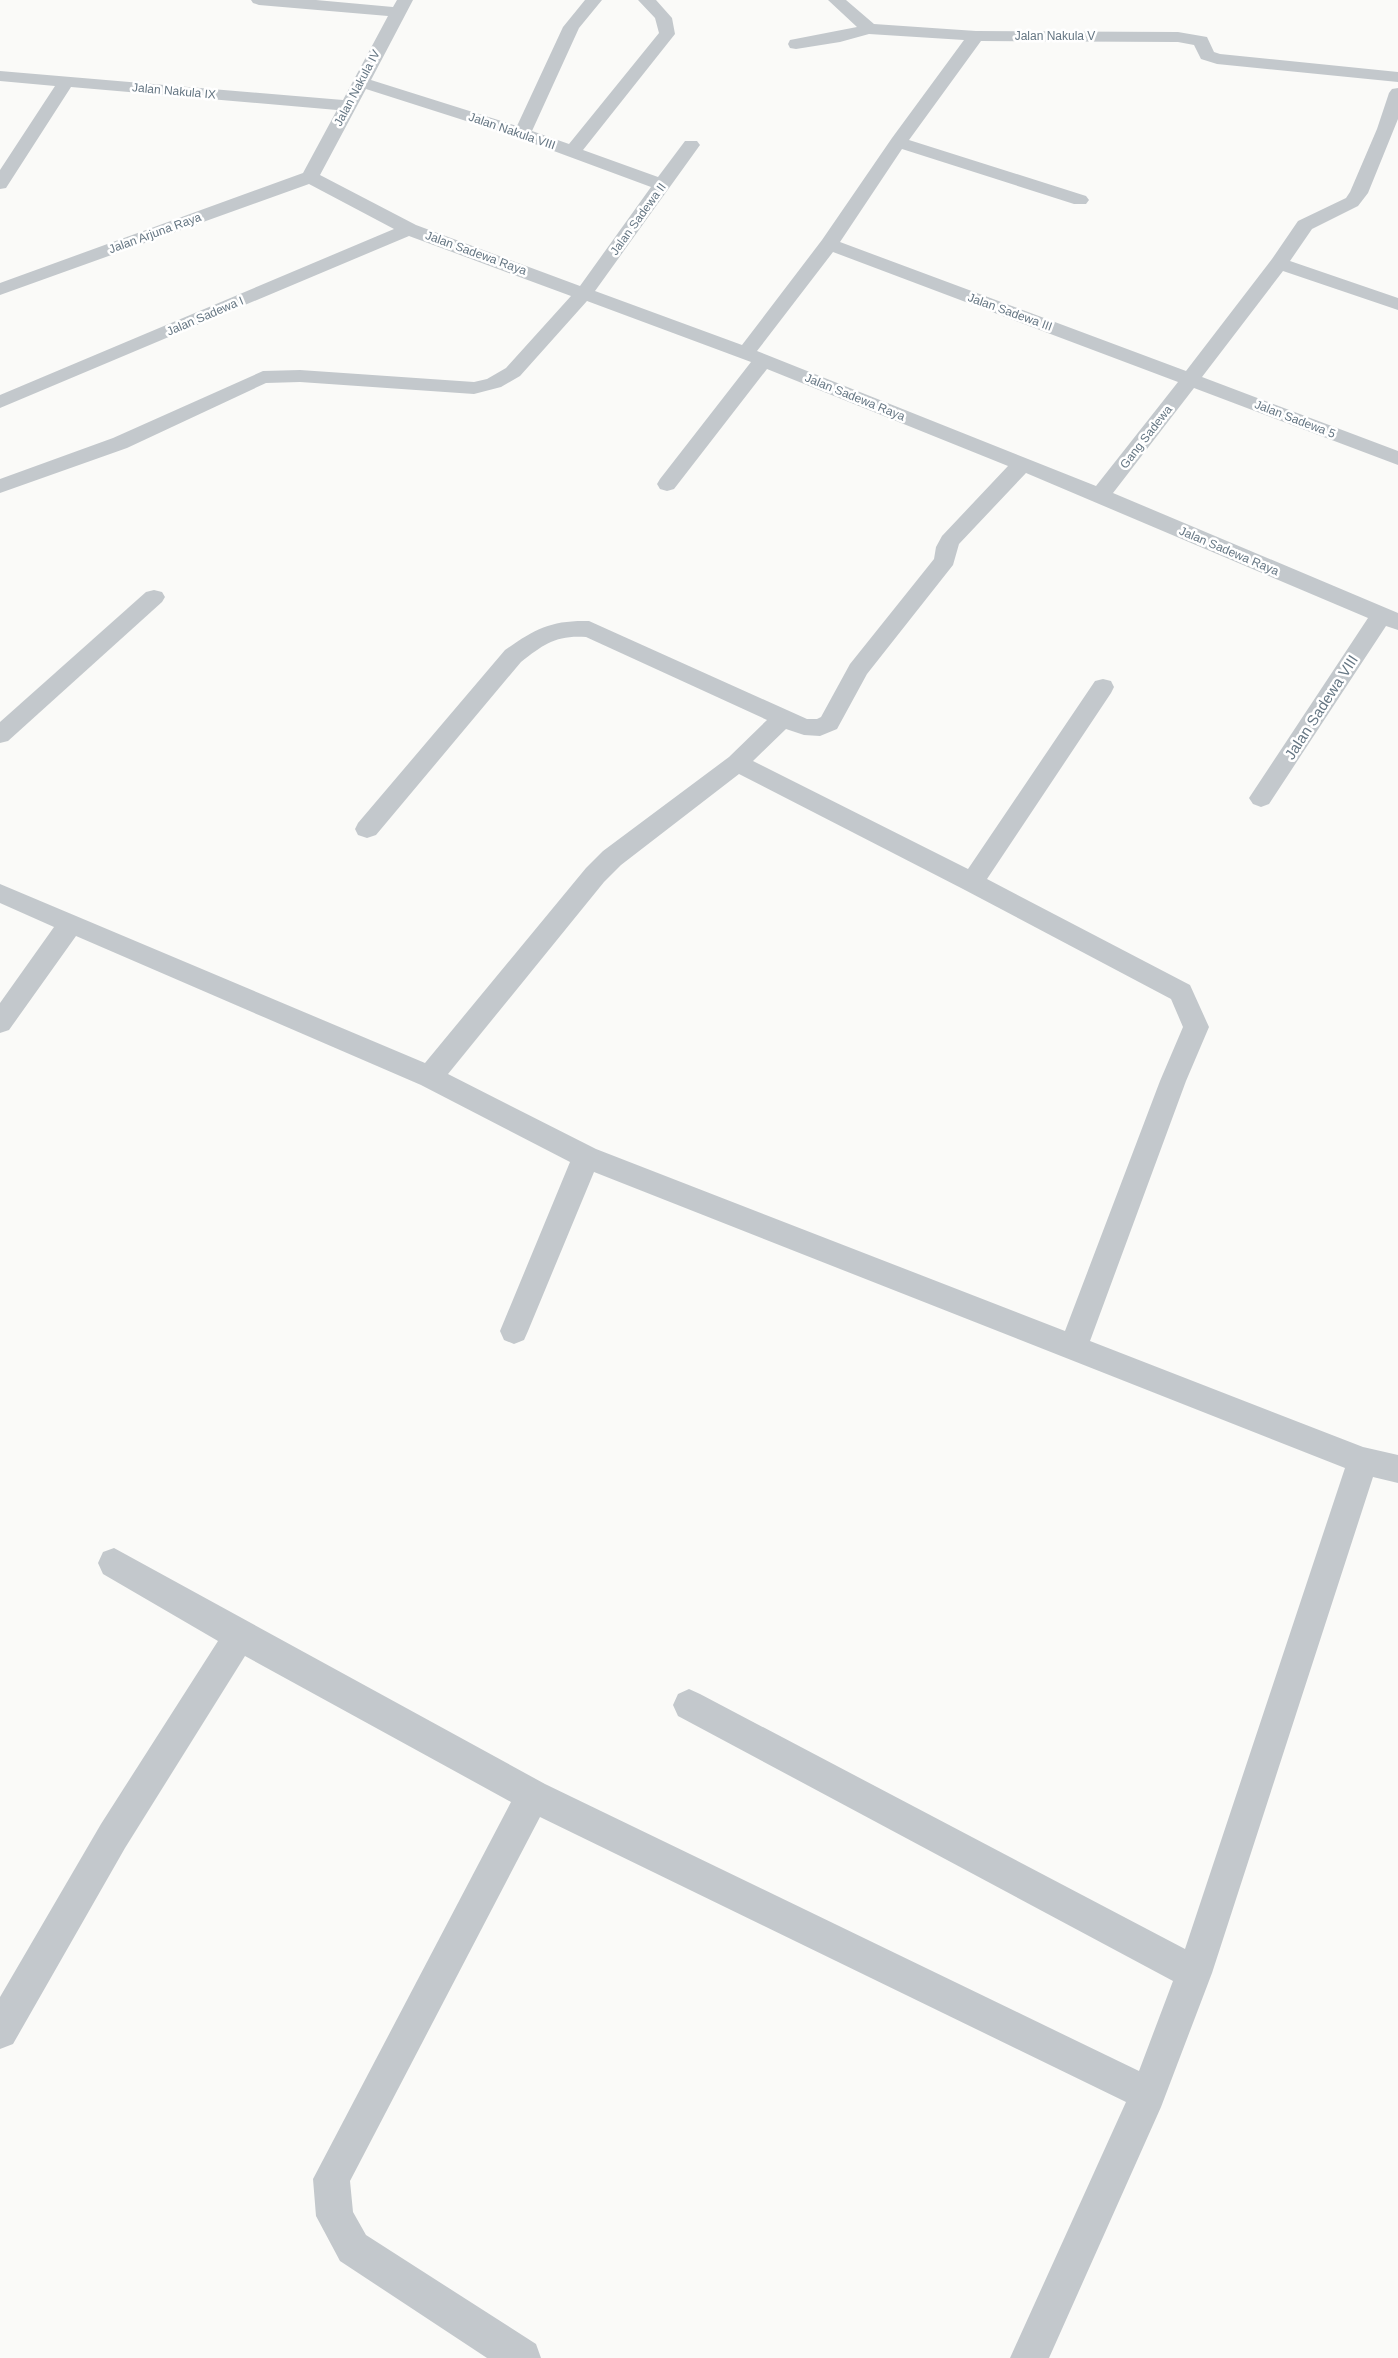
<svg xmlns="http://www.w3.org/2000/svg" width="1398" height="2358" viewBox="0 0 1398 2358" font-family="Arial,sans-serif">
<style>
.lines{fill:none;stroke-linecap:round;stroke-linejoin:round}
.minor{fill:#c3c8cc;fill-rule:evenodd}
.labels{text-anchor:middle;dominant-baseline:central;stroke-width:5;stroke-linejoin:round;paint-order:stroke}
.far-street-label{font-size:12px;fill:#657683;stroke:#fff}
.street-label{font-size:15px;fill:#657683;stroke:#fff}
</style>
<rect width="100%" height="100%" fill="#fafaf8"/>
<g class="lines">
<g class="minor">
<path d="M251 0H316L393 7 397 0H413L371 80 517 126 563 27 585 0H602L579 28 532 131 569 144 659 33 655 18 638 0H656L672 18 675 34 583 150 658 177 685 141H697L700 145 595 291 742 345 822 240 892 138 964 40 869 34 840 42 796 49 790 48 788 44 790 40 857 27 828 0H846L874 24 976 31 1178 32 1207 37 1214 52 1220 54 1398 72V82L1217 64 1201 59 1194 45 1178 42 981 41 909 140 1086 196 1089 200 1086 204H1074L902 149 840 242 1186 371 1272 259 1298 221 1346 198 1350 192 1377 129 1389 93 1392 89 1398 88V119L1368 193 1358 206 1312 229 1290 261 1398 298V310L1283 271 1202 377 1398 451V465L1194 388 1113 493 1398 613V630L1386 626 1269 804 1261 807 1253 804 1249 798 1368 618 1026 473 959 544 953 565 867 674 837 729 820 736 804 735 786 729 753 761 968 869 1095 681 1103 679 1111 681 1114 687 1111 693 987 879 1190 985 1209 1027 1186 1081 1090 1341 1363 1447 1398 1455V1483L1373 1477 1212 1973 1161 2107 1049 2358H1010L1126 2102 540 1817 350 2181 353 2212 366 2235 536 2344 541 2358H487L340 2261 316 2216 313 2179 511 1802 245 1656 125 1848 13 2044 0 2049V1997L101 1824 218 1641 103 1574 98 1563 103 1552 114 1548 545 1784 1139 2071 1173 1981 678 1716 673 1705 678 1694 689 1689 700 1694 1185 1949 1345 1468 594 1172 528 1331 524 1340 514 1344 504 1340 500 1331 570 1162 421 1085 76 936 9 1030 0 1033V1003L54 927 0 903V884L425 1063 586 868 603 851 729 757 767 720 586 637C556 635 544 644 521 662L376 835 367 838 358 835 355 829 358 823 505 650C535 629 551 620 589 621L807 719H817L821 717 850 664 934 559 936 547 942 536 1008 466 767 369 674 489 667 491 660 489 657 484 660 479 751 362 587 301 520 376 501 387 474 394 300 382 266 383 127 448 0 493V479L113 438 263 371 300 370 474 382 487 379 506 368 571 296 409 236 0 408V395L394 229 309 184 0 295V283L303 173 337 110 71 87 6 188 0 189V170L55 86 0 81V71L343 100 388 16 259 5 253 3ZM366 89 516 137 651 187 580 286 416 225 320 175ZM833 252 1178 382 1096 486 757 351ZM739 774 963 889 1171 999 1183 1027 1160 1081 1065 1331 596 1149 448 1074 604 882 621 865Z"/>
<path d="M154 590 162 592 165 597 162 602 8 741 0 743V722L146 592Z"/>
</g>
</g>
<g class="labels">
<g class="far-street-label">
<text x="1055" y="36">Jalan Nakula V</text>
<text transform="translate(357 88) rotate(-62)">Jalan Nakula IV</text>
<text transform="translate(174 91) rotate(5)">Jalan Nakula IX</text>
<text transform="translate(512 131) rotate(19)">Jalan Nakula VIII</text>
<text transform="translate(638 219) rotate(-54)">Jalan Sadewa II</text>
<text transform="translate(155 233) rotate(-20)">Jalan Arjuna Raya</text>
<text transform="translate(476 253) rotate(20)">Jalan Sadewa Raya</text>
<text transform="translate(1010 312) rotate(20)">Jalan Sadewa III</text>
<text transform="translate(205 316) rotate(-23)">Jalan Sadewa I</text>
<text transform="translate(855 397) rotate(22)">Jalan Sadewa Raya</text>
<text transform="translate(1295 419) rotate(21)">Jalan Sadewa 5</text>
<text transform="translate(1146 437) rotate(-52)">Gang Sadewa</text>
<text transform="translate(1229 551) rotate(23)">Jalan Sadewa Raya</text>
</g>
<g class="street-label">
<text transform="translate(1321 707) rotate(-57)">Jalan Sadewa VIII</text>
</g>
</g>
</svg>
